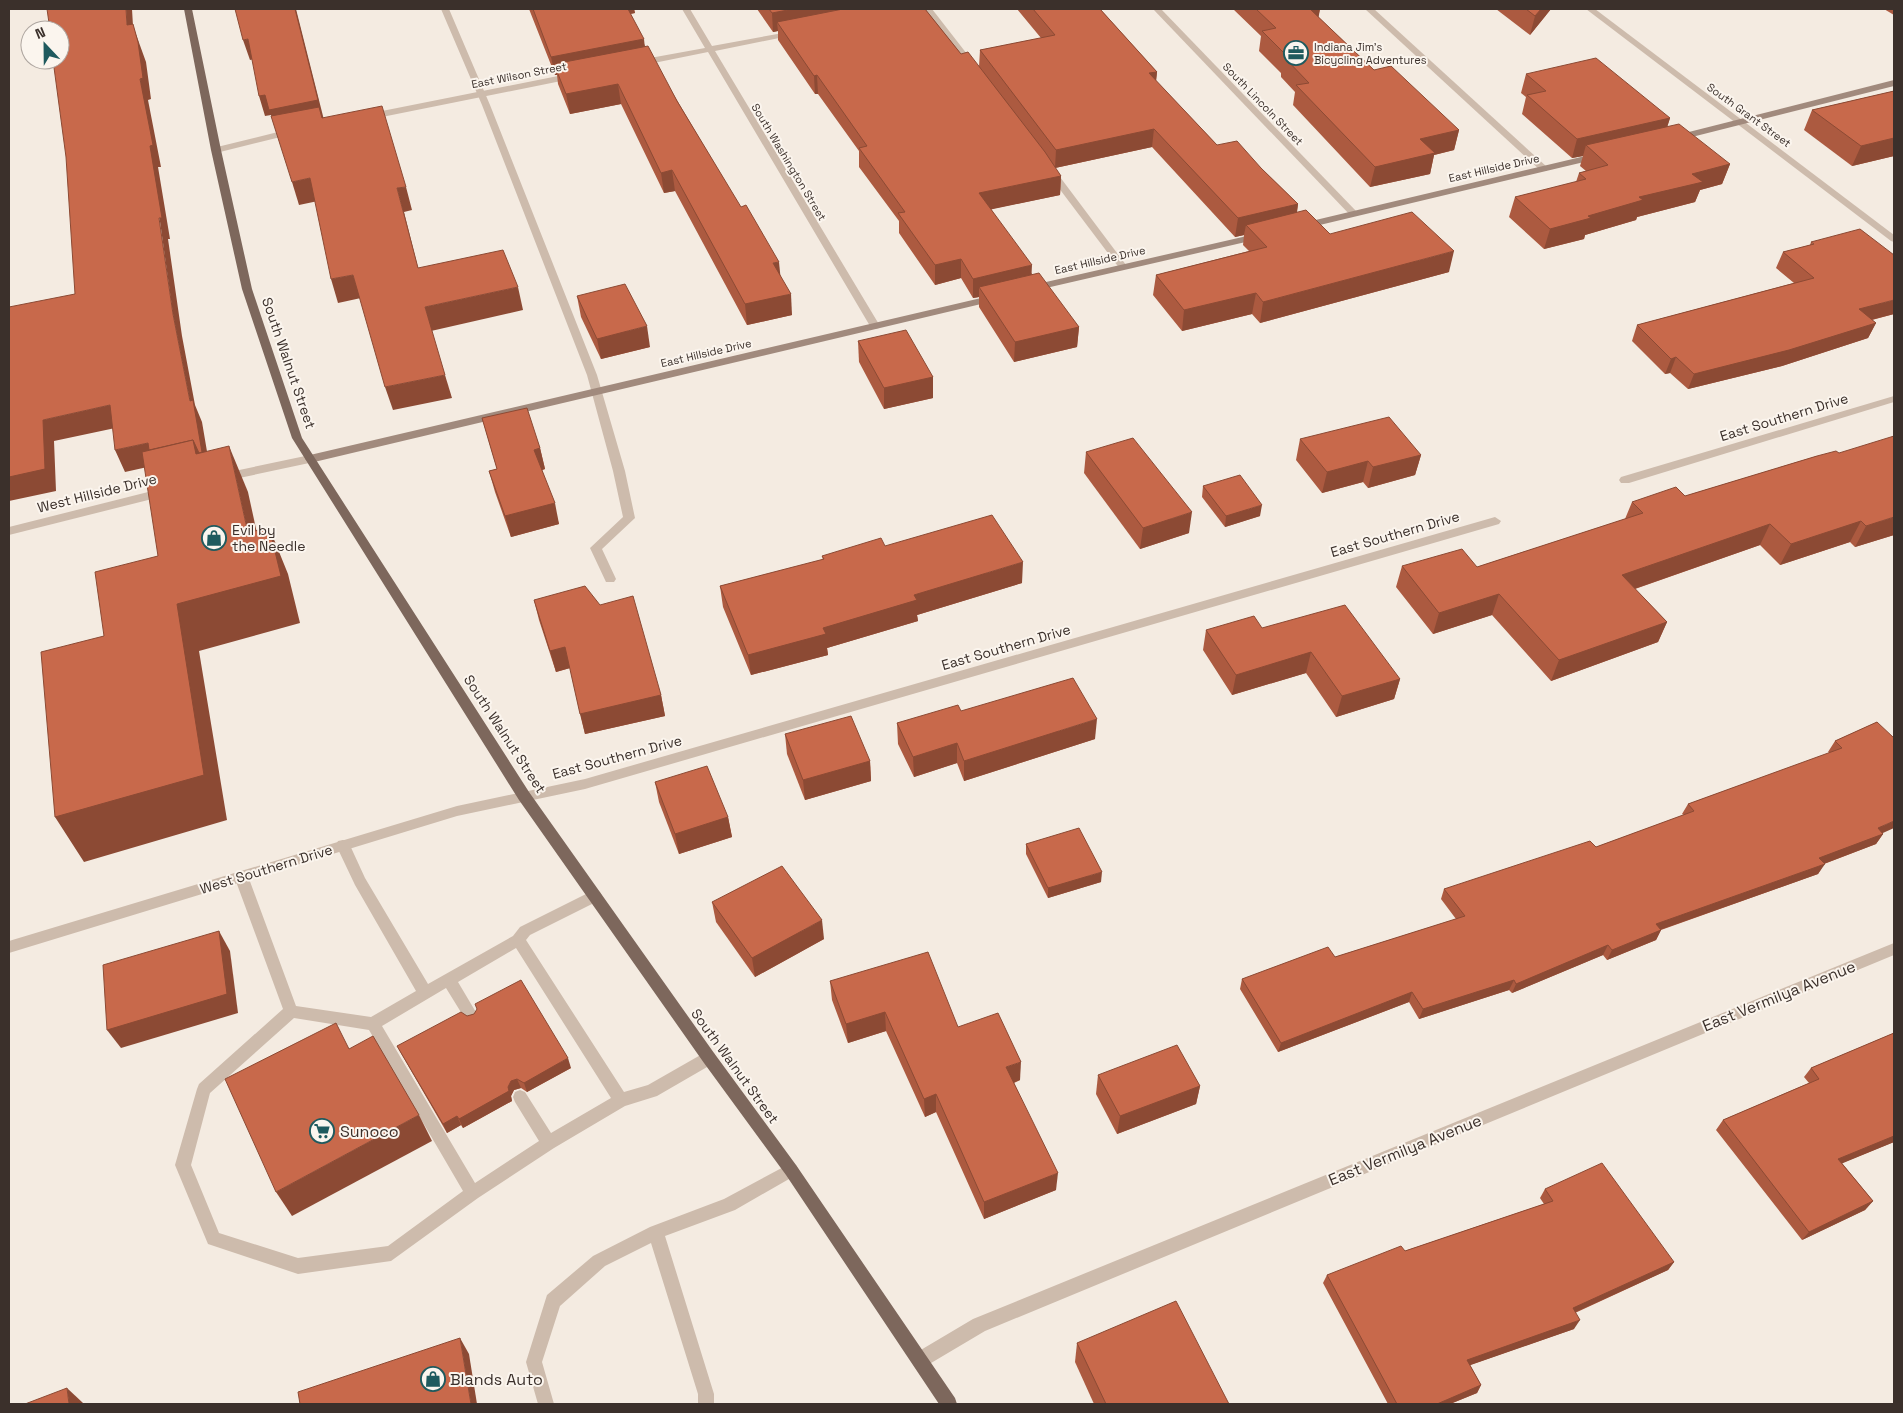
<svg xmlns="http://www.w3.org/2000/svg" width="1903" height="1413" viewBox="0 0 1903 1413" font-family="'Space Grotesk',sans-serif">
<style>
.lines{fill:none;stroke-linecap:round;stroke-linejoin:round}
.lane{fill:#cdbbac;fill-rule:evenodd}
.street{fill:#cdbbac;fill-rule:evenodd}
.secondary{fill:#a18a7d;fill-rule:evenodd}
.primary{fill:#7d675c;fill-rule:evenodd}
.wall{fill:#ac5a40}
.shaded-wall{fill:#8c4a34}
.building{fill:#c8694b;stroke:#8c4a34}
.labels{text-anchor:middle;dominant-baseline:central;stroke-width:4;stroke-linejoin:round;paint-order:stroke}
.far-poi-label{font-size:11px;fill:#3b302b;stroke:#fbf5ee;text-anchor:start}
.far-street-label{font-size:11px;fill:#3b302b;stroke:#fbf5ee}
.street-label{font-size:14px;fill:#3b302b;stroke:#fbf5ee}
.poi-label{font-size:14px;fill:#3b302b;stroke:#fbf5ee;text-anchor:start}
.near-street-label{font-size:16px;fill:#3b302b;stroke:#fbf5ee}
.near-poi-label{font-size:16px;fill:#3b302b;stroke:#fbf5ee;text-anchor:start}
</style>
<rect width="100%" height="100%" fill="#f4ebe1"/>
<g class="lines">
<g class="lane">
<path d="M441 9H449L490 105 597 375 625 471 635 518 602 549 616 579 614 582H606L590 548 623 517 613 471 587 375 482 105Z"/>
<path d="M924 9H932L974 63V67H968Z"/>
<path d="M1365 9H1374L1547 167V171H1541Z"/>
<path d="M1051 168 1054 169 1126 265V269H1120L1046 171Z"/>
<path d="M343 840 348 841 365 878 428 984 513 936 520 927 590 892 595 890 600 892 602 896 600 900 530 935 526 940 624 1092 648 1085 704 1053 709 1051 714 1053 716 1058 714 1063 657 1096 625 1106 554 1148 478 1198 391 1261 298 1274 208 1244 175 1165 197 1089 199 1084 283 1009 234 876 236 872 241 870 246 872 248 876 296 1006 371 1017 416 991 355 885 336 845 338 841ZM516 948 611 1098 551 1133 525 1092 520 1090 515 1092 513 1097 515 1102 539 1141 475 1183 382 1026 446 988 467 1022 472 1024 477 1022 479 1018 477 1014 458 982ZM294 1018 369 1030 463 1191 388 1246 298 1258 219 1233 191 1165 210 1093Z"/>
<path d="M791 1163 796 1165 799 1170 796 1175 735 1210 665 1236 714 1394V1404H698V1394L651 1243 605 1266 560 1306 542 1362 554 1404H538L526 1362 547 1295 593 1256 650 1227 724 1199Z"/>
</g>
<g class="street">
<path d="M682 9H690L712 46 794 31 798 33 794 35 715 51 880 326 879 328 875 329 870 326 708 52 639 66 635 63 639 60 705 48Z"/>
<path d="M1153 9H1161L1357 212V216H1351Z"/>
<path d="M1586 9H1595L1894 235V242L1891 241Z"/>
<path d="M573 73 576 74V78L367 120 363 117 367 114Z"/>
<path d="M294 128 298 131 297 133 216 153 211 150 213 148Z"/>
<path d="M1894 396V402L1629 483H1621L1619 480 1621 477Z"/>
<path d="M310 455 314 456 315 459 314 462 225 481 219 477 225 473Z"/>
<path d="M164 488 170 492 168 495 9 535V527Z"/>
<path d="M1495 517 1501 521 1499 524 585 789 457 816 9 953V941L457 806 585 779Z"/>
<path d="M1894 943V955L985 1331 926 1366 920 1368 914 1366 912 1360 914 1354 973 1319Z"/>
</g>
<g class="secondary">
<path d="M1894 80V86L1676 141 1672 138 1673 136Z"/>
<path d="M1598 153 1603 156 1601 158 1303 229 1298 226 1303 223Z"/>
<path d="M1260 233 1263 234V238L1033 291 1028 288 1033 285Z"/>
<path d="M994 295 998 296V300L310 463 305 459 310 455Z"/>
</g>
<path class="primary" d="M184 9H192L221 150 252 289 302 438 529 792 714 1053 796 1165 955 1398 957 1404H939L786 1175 704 1063 519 800 292 438 242 289 211 150Z"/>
</g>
<g class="wall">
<path d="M529 9H634L635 13 630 14 645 46 780 275 792 315 747 325 675 191 664 193 621 104 570 114 558 84 557 75H555Z"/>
<path d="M757 9H925L961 54 979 67 980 50 1041 38 1017 9H1100L1157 72 1156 81 1217 145 1261 168 1298 204 1297 213 1330 234 1449 272 1260 323 1252 314 1182 331 1153 295 1156 275 1249 251 1243 245 1244 235 1235 237 1152 147 1055 168 1061 176 1060 195 991 209 1032 274 1079 327 1077 347 1014 362 979 307V297L973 298 961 278 935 285 899 233V221L859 167V151L818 94H815L778 40V31L773 32Z"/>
<path d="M1233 9H1320L1318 17 1374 70 1459 130 1454 150 1434 155 1430 174 1370 187 1293 105 1295 92 1281 77V73L1259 51 1261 36Z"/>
<path d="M1496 9H1551L1530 35Z"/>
<path d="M1884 9H1894V15Z"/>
<path d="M1526 74 1670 118 1667 127 1730 164 1722 184 1700 190 1695 202 1637 217 1636 220 1585 235 1584 239 1544 249 1509 217 1515 197 1576 182 1579 173 1586 171 1580 166 1583 156 1572 158 1522 114 1526 97 1521 93Z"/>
<path d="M1894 91V156L1852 166 1804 130 1812 110Z"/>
<path d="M1811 242 1894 314 1872 320 1876 323 1868 338 1782 366 1688 389 1670 373 1665 374 1632 341 1637 325 1794 283 1776 268 1783 252 1810 245Z"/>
<path d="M577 296 650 347 601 359 581 317Z"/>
<path d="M858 341 933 377V398L884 409 859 362Z"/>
<path d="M482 418 540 448 545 469 542 470 559 524 511 537 495 492 489 471 497 469Z"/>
<path d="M1300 439 1421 455 1415 475 1368 488 1363 482 1322 493 1296 460Z"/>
<path d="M1086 452 1189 533 1140 549 1084 473Z"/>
<path d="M1817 456 1894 535 1855 547 1850 542 1780 565 1760 545 1635 589 1667 622 1658 642 1551 681 1492 615 1433 634 1396 587 1402 566 1477 567 1625 519 1632 502 1685 496Z"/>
<path d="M1203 486 1260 516 1225 527 1202 497Z"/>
<path d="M885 546 1022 583 917 615 918 621 827 648 828 655 751 675 723 607 720 586 823 560 822 556Z"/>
<path d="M534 600 661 695 665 716 585 734 570 668 556 672 539 620Z"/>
<path d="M1262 628 1400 679 1394 699 1336 717 1306 673 1232 695 1203 650 1206 630Z"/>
<path d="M961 711 1095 739 964 781 957 763 914 777 898 744 897 723Z"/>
<path d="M1877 722 1883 834 1876 844 1824 864 1818 874 1661 930 1656 940 1607 960 1603 955 1512 993 1509 990 1419 1019 1409 1002 1278 1052 1240 989 1242 979 1335 957 1456 919 1441 899 1444 889 1596 847 1684 815 1682 814 1688 804 1830 753 1828 752 1835 741Z"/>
<path d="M785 734 870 761 871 781 805 800 787 754Z"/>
<path d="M655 782 728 817 732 837 679 854 659 802Z"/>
<path d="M1026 844 1101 882 1048 898 1026 854Z"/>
<path d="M712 902 824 939 755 977 716 922Z"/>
<path d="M830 981 958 1027 1020 1080 1014 1083 1056 1190 984 1219 936 1112 925 1117 886 1031 848 1043 832 1000Z"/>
<path d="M467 1016 571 1068 527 1092 521 1088 514 1090 511 1096 512 1101 463 1128 461 1125 447 1133 402 1055 397 1046Z"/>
<path d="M1894 1033V1142L1842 1163 1873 1201 1865 1210 1802 1240 1716 1130 1723 1120 1809 1083 1804 1077 1811 1068Z"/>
<path d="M1098 1075 1200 1086 1196 1104 1117 1134 1096 1094Z"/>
<path d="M1545 1189 1674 1262 1668 1270 1575 1313 1574 1329 1470 1365 1481 1385 1477 1393 1450 1404H1388L1323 1283 1327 1275 1405 1251 1544 1204 1540 1198Z"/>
<path d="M1077 1343 1229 1404H1094L1075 1362Z"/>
</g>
<g class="shaded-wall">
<path d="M126 9H132L133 26 146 62 151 99 148 100 161 167H158L170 239H168L182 336 195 405 202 422 211 475 152 466 125 472 115 450 148 443 193 440 190 401 173 314 140 79 127 25Z"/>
<path d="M295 9H296L324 120 276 130 271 115 265 116 259 96Z"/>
<path d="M482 9H491L482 10Z"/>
<path d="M623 9H634L635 13 624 15Z"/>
<path d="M793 9H900L777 22 778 31 773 32 772 13Z"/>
<path d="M1310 9H1320L1317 26Z"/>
<path d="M1541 9H1551L1530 35 1535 16Z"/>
<path d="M248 39 254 59 250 60 243 40Z"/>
<path d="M644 39 646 58 554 64 557 75H555L551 57Z"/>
<path d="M1157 72 1155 90 1149 73Z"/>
<path d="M817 75 818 94H815L814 76Z"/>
<path d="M618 84 621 104 570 114 566 94Z"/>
<path d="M1670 118 1664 137 1586 145 1583 156 1572 158 1577 139Z"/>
<path d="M1154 129 1152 147 1055 168 1056 150Z"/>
<path d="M1459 130 1454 150 1434 155 1430 174 1370 187 1375 167 1420 139Z"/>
<path d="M1894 138V156L1852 166 1861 146Z"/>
<path d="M1730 164 1722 184 1700 190 1695 202 1637 217 1636 220 1585 235 1584 239 1544 249 1550 229 1639 197 1692 174Z"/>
<path d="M672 170 675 191 664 193 661 173Z"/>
<path d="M1061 176 1060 195 979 212V193Z"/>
<path d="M310 178 318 201 299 205 292 182Z"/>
<path d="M406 187 412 210 404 212 424 292 397 188Z"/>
<path d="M1298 204 1295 223 1246 225 1244 235 1235 237 1238 218Z"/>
<path d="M1454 251 1449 272 1260 323 1263 302Z"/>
<path d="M961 259V278L935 285V265Z"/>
<path d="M779 262 781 282 773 263Z"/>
<path d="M1032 265 1031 284 979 287V297L973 298V279Z"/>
<path d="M353 275 361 298 338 303 331 279Z"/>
<path d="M518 287 523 310 431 331 425 307Z"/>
<path d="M1256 293 1252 314 1182 331 1184 310Z"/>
<path d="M791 294 792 315 747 325 745 304Z"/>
<path d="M1894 300V314L1851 325 1859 309Z"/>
<path d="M1876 323 1868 338 1782 366 1688 389 1694 374Z"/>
<path d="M647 326 650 347 601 359 597 339Z"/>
<path d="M1079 327 1077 347 1014 362 1015 342Z"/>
<path d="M1676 357 1670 373 1665 374 1671 359Z"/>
<path d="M445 375 452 398 393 410 385 387Z"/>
<path d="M933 377V398L884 409V388Z"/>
<path d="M110 405 120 427 54 441 56 491 9 501V477L43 420Z"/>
<path d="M229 446 248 492 267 579 248 533Z"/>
<path d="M540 448 545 469 539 471 534 450Z"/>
<path d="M1421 455 1415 475 1368 488 1373 467Z"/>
<path d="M1368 461 1363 482 1322 493 1327 472Z"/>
<path d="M555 503 559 524 511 537 505 516Z"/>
<path d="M1262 505 1260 516 1225 527 1226 516Z"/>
<path d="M1192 512 1189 533 1140 549 1143 528Z"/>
<path d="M1894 517V535L1855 547 1866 526Z"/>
<path d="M1861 521 1850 542 1780 565 1791 544Z"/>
<path d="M1770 524 1760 545 1614 596 1622 575Z"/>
<path d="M269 527 288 574 300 623 199 651 227 820 84 862 55 817 177 604Z"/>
<path d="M1023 562 1022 583 917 615 918 621 827 648 828 655 751 675 748 655 914 595Z"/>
<path d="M1499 594 1492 615 1433 634 1439 613Z"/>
<path d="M1667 622 1658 642 1551 681 1559 660Z"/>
<path d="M565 647 570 668 556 672 550 651Z"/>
<path d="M1311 652 1306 673 1232 695 1236 675Z"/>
<path d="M1400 679 1394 699 1336 717 1342 696Z"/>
<path d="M661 695 665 716 585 734 580 714Z"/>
<path d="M1097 719 1095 739 964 781V761Z"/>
<path d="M957 743V763L914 777 913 757Z"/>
<path d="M870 761 871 781 805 800 803 780Z"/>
<path d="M728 817 732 837 679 854 675 834Z"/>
<path d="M1894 821V828L1874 837 1883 834 1876 844 1813 868 1819 858 1878 828Z"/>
<path d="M1825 864 1818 874 1651 933 1656 924Z"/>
<path d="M1102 872 1101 882 1048 898V888Z"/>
<path d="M822 920 824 939 755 977 752 958Z"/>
<path d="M1661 930 1656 940 1607 960 1612 950Z"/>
<path d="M219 931 230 951 238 1013 121 1048 107 1030Z"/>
<path d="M1608 945 1603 955 1512 993 1516 984Z"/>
<path d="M1514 980 1509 990 1419 1019 1423 1009Z"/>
<path d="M1412 992 1409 1002 1278 1052 1281 1043Z"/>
<path d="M885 1012 886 1031 848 1043 846 1024Z"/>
<path d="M568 1058 571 1068 527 1092 524 1083Z"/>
<path d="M1021 1062 1020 1080 1006 1086V1067Z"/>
<path d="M517 1079 521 1088 514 1090 511 1096 512 1101 463 1128 459 1119 508 1087 511 1081Z"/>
<path d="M1200 1086 1196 1104 1117 1134 1120 1116Z"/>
<path d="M936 1094V1112L925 1117 924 1099Z"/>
<path d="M419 1115 432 1141 292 1216 276 1192Z"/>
<path d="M457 1116 461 1125 447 1133 443 1124Z"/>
<path d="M1894 1136V1142L1831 1168 1838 1159Z"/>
<path d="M1058 1173 1056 1190 984 1219V1202Z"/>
<path d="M1873 1201 1865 1210 1802 1240 1809 1232Z"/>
<path d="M1674 1262 1668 1270 1567 1316 1573 1308Z"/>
<path d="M1580 1320 1574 1329 1462 1368 1467 1360Z"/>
<path d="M460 1338 469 1354 477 1404H471Z"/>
<path d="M1481 1385 1477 1393 1450 1404H1437Z"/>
<path d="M67 1388 83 1403V1404H69Z"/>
</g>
<g class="building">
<path d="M47 9H126L127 25 133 24 138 42 143 78 140 79 153 145 150 146 162 218H159L173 314 190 401 193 400 202 452 199 453 193 440 149 450 148 443 115 450 110 405 43 420 45 469 9 477V307L75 294 66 157 53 60H60V30H50Z"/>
<path d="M235 9H295L318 100 269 110 265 95 259 96 248 39 243 40Z"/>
<path d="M533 9H628L644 39 551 57Z"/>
<path d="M769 9H793L772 13Z"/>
<path d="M843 9H925L961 54 968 52 1045 152 1061 176 979 193 1032 265 973 279 961 259 935 265 898 213 905 212 859 148 867 146 817 75 814 76 777 22Z"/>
<path d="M1033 9H1100L1157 72 1149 73 1217 145 1237 141 1261 168 1298 204 1238 218 1154 129 1056 150 980 50 1055 35Z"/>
<path d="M1256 9H1310L1374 70 1391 66 1459 130 1420 139 1435 153 1375 167 1296 85 1309 83 1284 57 1287 56 1262 31 1276 28Z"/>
<path d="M1526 9H1541L1535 16Z"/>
<path d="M648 46 677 101 741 207 746 205 779 262 773 263 791 294 745 304 672 170 661 173 618 84 566 94 554 64Z"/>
<path d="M1596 58 1670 118 1577 139 1527 95 1546 91 1526 74Z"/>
<path d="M1894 91V138L1861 146 1812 110Z"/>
<path d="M382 106 406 187 397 188 418 268 503 250 518 287 425 307 445 375 385 387 353 275 331 279 310 178 292 182 271 116 319 107 322 118Z"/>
<path d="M1679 124 1730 164 1692 174 1703 182 1639 197 1643 200 1588 216 1591 218 1550 229 1515 197 1586 179 1579 173 1608 165 1586 145Z"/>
<path d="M1306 210 1330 234 1412 212 1454 251 1263 302 1256 293 1184 310 1156 275 1267 247 1246 225Z"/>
<path d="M1860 229 1894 255V300L1859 309 1876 323 1789 350 1694 374 1676 357 1671 359 1637 325 1814 278 1783 252 1814 244 1811 242Z"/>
<path d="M1039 273 1079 327 1015 342 979 287Z"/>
<path d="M625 284 647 326 597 339 577 296Z"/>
<path d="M906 330 933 377 884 388 858 341Z"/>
<path d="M527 408 540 448 534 450 555 503 505 516 489 471 497 469 482 418Z"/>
<path d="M1389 417 1421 455 1373 467 1368 461 1327 472 1300 439Z"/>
<path d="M1894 436V517L1866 526 1861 521 1791 544 1770 524 1622 575 1667 622 1559 660 1499 594 1439 613 1402 566 1462 549 1477 567 1643 513 1632 502 1676 487 1685 496 1817 456 1836 451 1839 453Z"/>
<path d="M1133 438 1192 512 1143 528 1086 452Z"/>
<path d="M193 440 196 454 229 446 248 533 269 527 281 576 177 604 204 775 55 817 41 652 104 636 95 572 158 556 142 452Z"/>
<path d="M1240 475 1262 505 1226 516 1203 486Z"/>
<path d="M992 515 1023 562 914 595 917 600 823 628 826 634 748 655 720 586 824 559 822 556 881 538 885 546Z"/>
<path d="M585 586 600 605 633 596 661 695 580 714 565 647 550 651 534 600Z"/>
<path d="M1345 605 1400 679 1342 696 1311 652 1236 675 1206 630 1254 616 1262 628Z"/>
<path d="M1073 678 1097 719 964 761 957 743 913 757 897 723 958 705 961 711Z"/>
<path d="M851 716 870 761 803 780 785 734Z"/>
<path d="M1877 722 1894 738V821L1878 828 1883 834 1819 858 1825 864 1656 924 1661 930 1612 950 1608 945 1516 984 1514 980 1423 1009 1412 992 1281 1043 1242 979 1328 947 1335 957 1465 916 1444 889 1590 841 1596 847 1694 811 1688 804 1842 748 1835 741Z"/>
<path d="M707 766 728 817 675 834 655 782Z"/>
<path d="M1079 828 1102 872 1048 888 1026 844Z"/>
<path d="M782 866 822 920 752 958 712 902Z"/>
<path d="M219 931 227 994 107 1030 103 965Z"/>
<path d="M928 952 958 1027 998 1013 1021 1062 1006 1067 1058 1173 984 1202 936 1094 924 1099 885 1012 846 1024 830 981Z"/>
<path d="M521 980 568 1058 524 1083 517 1079 511 1081 508 1087 509 1091 459 1119 457 1116 443 1124 397 1046 461 1012 467 1016 474 1014 477 1009 475 1004Z"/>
<path d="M336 1023 349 1049 373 1036 419 1115 276 1192 225 1079Z"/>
<path d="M1894 1033V1136L1838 1159 1873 1201 1809 1232 1723 1120 1819 1079 1811 1068Z"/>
<path d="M1177 1045 1200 1086 1120 1116 1098 1075Z"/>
<path d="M1602 1163 1674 1262 1573 1308 1580 1320 1467 1360 1481 1385 1437 1404H1397L1327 1275 1401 1246 1405 1251 1553 1201 1545 1189Z"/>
<path d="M1176 1301 1229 1404H1106L1077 1343Z"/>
<path d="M460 1338 471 1404H300L298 1392Z"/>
<path d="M67 1388 69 1404H25Z"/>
</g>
<defs>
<symbol id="office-ring" viewBox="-11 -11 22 22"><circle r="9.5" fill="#fbf5ee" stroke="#1f5a5e" stroke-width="1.5"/><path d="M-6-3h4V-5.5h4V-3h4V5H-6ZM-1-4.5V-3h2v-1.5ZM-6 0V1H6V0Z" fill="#1f5a5e"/></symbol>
<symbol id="shop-ring" viewBox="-11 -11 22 22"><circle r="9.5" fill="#fbf5ee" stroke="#1f5a5e" stroke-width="1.5"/><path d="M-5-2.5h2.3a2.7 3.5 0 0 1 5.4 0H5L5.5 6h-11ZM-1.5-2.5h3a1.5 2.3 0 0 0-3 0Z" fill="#1f5a5e"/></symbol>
<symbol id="supermarket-ring" viewBox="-11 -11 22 22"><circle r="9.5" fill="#fbf5ee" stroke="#1f5a5e" stroke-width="1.5"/><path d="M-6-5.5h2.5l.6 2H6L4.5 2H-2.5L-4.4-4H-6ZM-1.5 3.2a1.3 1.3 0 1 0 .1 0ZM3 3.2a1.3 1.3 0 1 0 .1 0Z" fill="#1f5a5e"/></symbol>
</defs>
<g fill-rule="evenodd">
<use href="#office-ring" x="1282" y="39" width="28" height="28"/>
<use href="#shop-ring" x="200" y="524" width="28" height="28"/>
<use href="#supermarket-ring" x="308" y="1117" width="28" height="28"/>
<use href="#shop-ring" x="419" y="1365" width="28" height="28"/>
</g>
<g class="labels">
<g class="far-poi-label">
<text x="1314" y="47">Indiana Jim's<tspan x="1314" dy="13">Bicycling Adventures</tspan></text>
</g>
<g class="far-street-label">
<text transform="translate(519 75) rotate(-11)">East Wilson Street</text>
<text transform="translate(1263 104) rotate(46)">South Lincoln Street</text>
<text transform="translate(1749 115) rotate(36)">South Grant Street</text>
<text transform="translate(789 162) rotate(59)">South Washington Street</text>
<text transform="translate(1494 168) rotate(-13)">East Hillside Drive</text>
<text transform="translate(1100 260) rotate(-13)">East Hillside Drive</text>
<text transform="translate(706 353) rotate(-13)">East Hillside Drive</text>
</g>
<g class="street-label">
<text transform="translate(289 363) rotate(71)">South Walnut Street</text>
<text transform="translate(1784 417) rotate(-17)">East Southern Drive</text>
<text transform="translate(97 493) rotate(-14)">West Hillside Drive</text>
<text transform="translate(1395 534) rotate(-16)">East Southern Drive</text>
<text transform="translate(1006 647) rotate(-16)">East Southern Drive</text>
<text transform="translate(505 734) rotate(57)">South Walnut Street</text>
<text transform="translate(617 757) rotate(-15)">East Southern Drive</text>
<text transform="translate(266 869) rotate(-17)">West Southern Drive</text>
<text transform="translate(735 1066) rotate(54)">South Walnut Street</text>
</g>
<g class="poi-label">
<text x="232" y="530">Evil by<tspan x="232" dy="16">the Needle</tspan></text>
</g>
<g class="near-street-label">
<text transform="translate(1779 996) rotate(-22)">East Vermilya Avenue</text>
<text transform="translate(1405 1150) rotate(-22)">East Vermilya Avenue</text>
</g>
<g class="near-poi-label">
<text x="340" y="1131">Sunoco</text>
<text x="450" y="1379">Blands Auto</text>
</g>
</g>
<rect width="1903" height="1413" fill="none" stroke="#3b302b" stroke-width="20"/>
<g transform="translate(45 45) rotate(338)"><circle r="24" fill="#fbf5ee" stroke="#aea6a0"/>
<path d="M0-4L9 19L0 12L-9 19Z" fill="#1f5a5e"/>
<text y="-8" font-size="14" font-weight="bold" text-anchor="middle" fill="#3b302b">N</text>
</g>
</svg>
